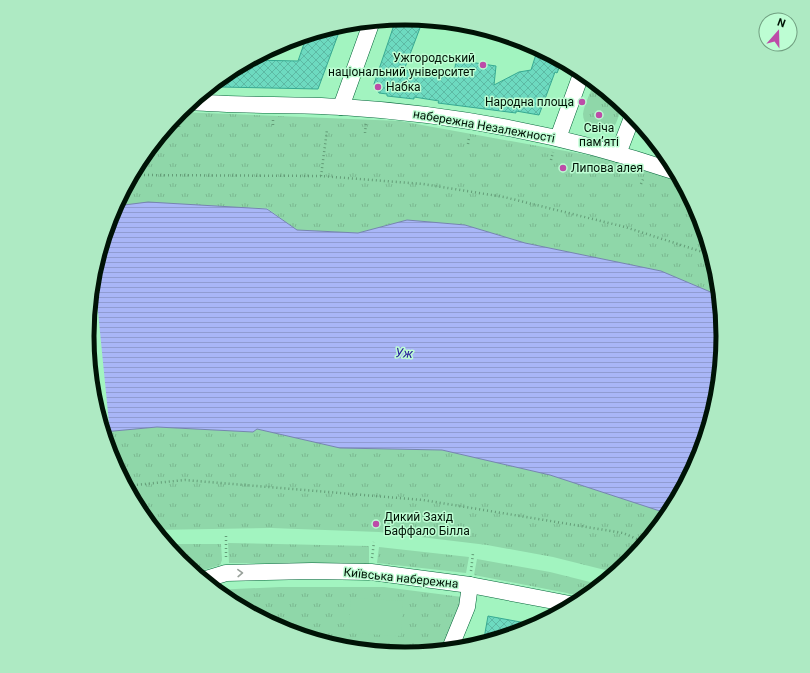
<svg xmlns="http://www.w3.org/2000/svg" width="810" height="673" viewBox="0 0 810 673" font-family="Roboto,sans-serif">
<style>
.grass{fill:url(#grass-tufts)}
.garden{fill:#8fd7a9}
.water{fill:url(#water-rules);stroke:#7685af}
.pier{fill:#a2f4c0}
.building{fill:url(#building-cross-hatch);stroke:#37aa92}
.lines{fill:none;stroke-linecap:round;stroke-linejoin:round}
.minor-casing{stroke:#05663a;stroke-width:17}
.path{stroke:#639c77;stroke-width:2.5;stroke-dasharray:1 3;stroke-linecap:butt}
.minor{stroke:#fff;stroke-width:16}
.oneway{stroke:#99a19b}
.poi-dot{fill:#bd4ca8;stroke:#bdfdd3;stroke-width:1.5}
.labels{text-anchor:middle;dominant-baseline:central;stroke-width:3;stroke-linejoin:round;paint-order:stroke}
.poi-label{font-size:12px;fill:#001306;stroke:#bdfdd3;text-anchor:start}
.street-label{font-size:12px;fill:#001306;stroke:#bdfdd3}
.water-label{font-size:13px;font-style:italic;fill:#2c219c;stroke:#bdfdd3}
.rim{fill:none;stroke:#001306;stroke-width:5}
</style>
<defs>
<pattern id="grass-tufts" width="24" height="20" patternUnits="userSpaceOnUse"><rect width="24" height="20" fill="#8fd7a9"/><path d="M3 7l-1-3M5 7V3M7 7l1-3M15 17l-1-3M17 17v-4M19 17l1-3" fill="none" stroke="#7ab890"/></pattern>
<pattern id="water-rules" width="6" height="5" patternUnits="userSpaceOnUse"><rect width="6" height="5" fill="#a9b6f7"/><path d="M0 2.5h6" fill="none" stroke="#909cd2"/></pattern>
<pattern id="building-cross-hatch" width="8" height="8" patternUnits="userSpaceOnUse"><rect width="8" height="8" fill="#6ddac0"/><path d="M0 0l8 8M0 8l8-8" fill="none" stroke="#5dbaa4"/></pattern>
</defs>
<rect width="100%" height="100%" fill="#a2f4c0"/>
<g class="grass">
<path d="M595 82 622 105C620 111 618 120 615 125 605 138 583 130 583 114 584 105 591 91 595 82Z"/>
<path d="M180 112 400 121 604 158 682 182 699 215 717 275 720 296 661 271 525 243 465 225 407 220 358 233 297 230 267 208 116 206 140 159Z"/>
<path d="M157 427 253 432 257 429 340 448 442 450 550 475 669 514 630 562 617 573 553 557 487 545 379 532 271 528 153 530 140 513 111 458 103 432Z"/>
<path d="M228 543 369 546V564L229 563Z"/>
<path d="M166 544H221L222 560 220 565 194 573 180 562Z"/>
<path d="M379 547 469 557 466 573 377 563Z"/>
<path d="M477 559 550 572 602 585 587 597 474 575Z"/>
<path d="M280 587H384L462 597 441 651 405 655 343 649 283 631 228 601 214 590Z"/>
</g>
<path class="garden" d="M351 598 403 601 401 636 349 633Z"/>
<path class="water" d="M148 202 267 209 297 230 358 233 407 220 465 225 525 243 661 271 720 296 723 337 717 399 699 459 669 514 550 475 442 450 340 448 257 429 253 432 157 427 103 432 93 398 87 336 93 274 111 214 116 206Z"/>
<path class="pier" d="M94 271 110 433 103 434 93 398 87 336Z"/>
<g class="building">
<path d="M405 18 423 20 404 70 454 75 456 60 496 66 494 85 519 72 531 70 538 48 562 61 557 73 555 72 539 115 516 111V113L438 103 439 101 414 97V99L387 96V94L379 93 374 84 396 19Z"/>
<path d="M342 24 318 89 221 87 220 79 228 72 250 60 298 61 307 35Z"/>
<path d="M488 616 515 621 538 625 527 631 483 644Z"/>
</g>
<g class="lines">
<defs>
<g id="minor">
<path d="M191 102C241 106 291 104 342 107 455 114 569 136 676 172"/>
<path d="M341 107 372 21"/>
<path d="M558 138 582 72"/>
<path d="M618 154 633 115"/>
<path d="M203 580 226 573 312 571 371 572 470 585 575 605"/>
<path d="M449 651 467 607 470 585"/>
</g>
</defs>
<use href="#minor" class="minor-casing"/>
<g class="path">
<path d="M273 120V128"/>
<path d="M179 127 180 112"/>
<path d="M365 133 366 123"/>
<path d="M468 144 469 137"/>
<path d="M551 160 553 152"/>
<path d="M132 175 321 176 423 184 504 197 625 227 712 255"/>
<path d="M321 176 327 130"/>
<path d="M641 184 644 177"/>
<path d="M125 486 185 480 423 500 623 533 646 543"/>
<path d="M226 536V558"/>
<path d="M169 538 170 550"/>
<path d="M372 558 374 542"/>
<path d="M471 571 473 553"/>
</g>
<use href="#minor" class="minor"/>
</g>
<defs><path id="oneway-chevron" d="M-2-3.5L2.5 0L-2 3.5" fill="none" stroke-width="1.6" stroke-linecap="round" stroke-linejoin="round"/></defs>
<use class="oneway" href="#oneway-chevron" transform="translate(240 573) rotate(-2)"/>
<g class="poi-dot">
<circle cx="483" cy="65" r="4"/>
<circle cx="378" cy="87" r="4"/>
<circle cx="582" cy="102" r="4"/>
<circle cx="599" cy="115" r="4"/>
<circle cx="563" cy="168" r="4"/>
<circle cx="376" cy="524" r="4"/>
</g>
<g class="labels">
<g class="poi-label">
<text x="475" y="58" text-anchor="end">Ужгородський<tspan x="475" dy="14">національний університет</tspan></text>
<text x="386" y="87">Набка</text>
<text x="574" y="102" text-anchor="end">Народна площа</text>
<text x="599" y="128" text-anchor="middle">Свіча<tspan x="599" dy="14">памʼяті</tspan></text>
<text x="571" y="168">Липова алея</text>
<text x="384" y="517">Дикий Захід<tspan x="384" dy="14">Баффало Білла</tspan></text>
</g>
<g class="street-label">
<text transform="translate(484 126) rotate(10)">набережна Незалежності</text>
<text transform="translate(401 578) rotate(6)">Київська набережна</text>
</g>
<g class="water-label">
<text transform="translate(404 353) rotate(3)">Уж</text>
</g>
</g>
<path d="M0 0H810V673H0ZM94 336a311 311 0 1 1 622 0a311 311 0 1 1-622 0Z" fill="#aeeac3" fill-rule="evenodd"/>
<path class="rim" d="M94 336a311 311 0 1 1 622 0a311 311 0 1 1-622 0Z"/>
<g transform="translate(778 32) rotate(20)"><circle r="19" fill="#bdfdd3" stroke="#719f81"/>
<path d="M0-3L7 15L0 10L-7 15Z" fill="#bd4ca8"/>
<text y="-6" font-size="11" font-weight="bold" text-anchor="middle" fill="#001306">N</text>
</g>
</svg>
